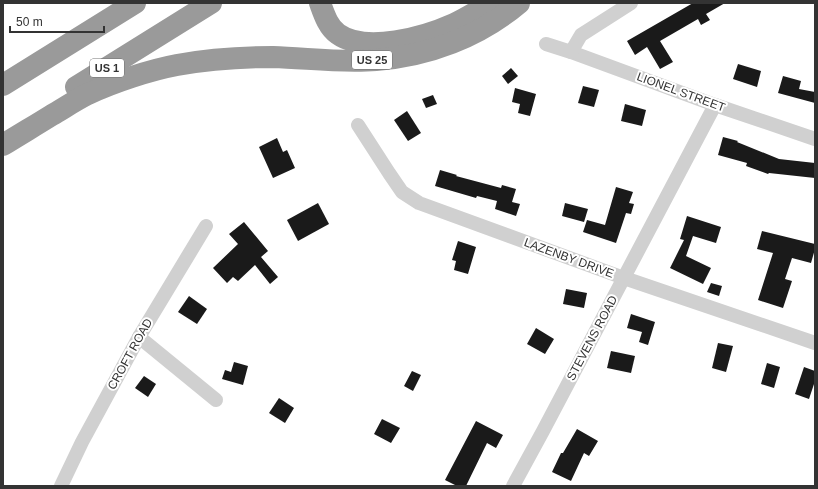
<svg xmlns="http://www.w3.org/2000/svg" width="818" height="489" viewBox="0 0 818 489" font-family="Arial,sans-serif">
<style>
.building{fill:#1a1a1a}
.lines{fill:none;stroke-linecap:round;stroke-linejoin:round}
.street{stroke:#d0d0d0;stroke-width:14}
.highway{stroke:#9a9a9a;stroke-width:22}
.labels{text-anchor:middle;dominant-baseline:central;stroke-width:4;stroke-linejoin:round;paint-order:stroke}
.shield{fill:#fff;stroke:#707070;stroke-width:1}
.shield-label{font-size:11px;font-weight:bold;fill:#333}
.street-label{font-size:12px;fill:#333;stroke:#fff}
</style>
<rect width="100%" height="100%" fill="#fff"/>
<g class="building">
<path d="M693 3H725L706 14 710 20 701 25 698 19 660 41 673 62 660 69 647 47 635 55 627 41Z"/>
<path d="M738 64 761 71 757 87 733 79Z"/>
<path d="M511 68 518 76 508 84 502 76Z"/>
<path d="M783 76 801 81 799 89 815 92V103L778 93Z"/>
<path d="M583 86 599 90 594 107 578 103Z"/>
<path d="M515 88 536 94 530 116 518 113 520 104 512 102Z"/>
<path d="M433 95 437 104 426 108 422 99Z"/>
<path d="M625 104 646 110 642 126 621 121Z"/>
<path d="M407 111 421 133 408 141 394 120Z"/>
<path d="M723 137 738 141 737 142 779 159 815 163V178L769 173 768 174 746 166 747 163 718 155Z"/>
<path d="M277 138 283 152 287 150 295 168 273 178 259 147Z"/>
<path d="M440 170 457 175 456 176 501 188 502 185 516 189 512 202 520 204 516 216 495 209 497 201 477 196 476 198 435 186Z"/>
<path d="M616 187 633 192 629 203 634 204 631 214 626 213 616 243 583 232 587 220 605 225Z"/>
<path d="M318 203 329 224 298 241 287 220Z"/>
<path d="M565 203 588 209 584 222 562 216Z"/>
<path d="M687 216 721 227 716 243 693 236 686 256 711 268 703 284 670 268 684 240 680 239Z"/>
<path d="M244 222 268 251 261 257 278 277 270 284 255 265 238 281 233 277 227 283 213 268 238 244 229 234Z"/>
<path d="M762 231 815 244V249L811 263 792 258 785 279 792 281 783 308 758 300 773 253 757 249Z"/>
<path d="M458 241 476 247 468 274 454 270 456 261 452 260Z"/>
<path d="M711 283 722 286 719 296 707 292Z"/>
<path d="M566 289 587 293 584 308 563 304Z"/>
<path d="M189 296 207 309 197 324 178 312Z"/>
<path d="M631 314 655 322 648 345 639 342 642 332 627 328Z"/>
<path d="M536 328 554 339 545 354 527 344Z"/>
<path d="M718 343 733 346 726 372 712 368Z"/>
<path d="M611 351 635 356 631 373 607 368Z"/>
<path d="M234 362 248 366 243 385 222 379 225 370 231 372Z"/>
<path d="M767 363 780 367 774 388 761 384Z"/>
<path d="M804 367 815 371V381L809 399 795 394Z"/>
<path d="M412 371 421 375 413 391 404 386Z"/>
<path d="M144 376 156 384 148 397 135 388Z"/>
<path d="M279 398 294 408 285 423 269 413Z"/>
<path d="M382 419 400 428 391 443 374 434Z"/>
<path d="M476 421 503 435 496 448 487 443 466 486H457L445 480Z"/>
<path d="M577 429 598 441 589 456 584 453 571 481 552 472 561 453H563Z"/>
</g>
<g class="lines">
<g class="street">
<path d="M546 44 571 52 715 105 815 139"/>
<path d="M571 52 581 35 631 3"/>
<path d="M358 125 389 173 402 192 419 203 624 278 815 343"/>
<path d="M139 337 216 400"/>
<path d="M61 486 82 442 139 337 206 226"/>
<path d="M513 486 543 431 715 105"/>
</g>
<g class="highway">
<path d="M320 3C324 14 328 27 338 34 366 54 425 37 454 24 467 18 479 10 492 3"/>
<path d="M3 85 135 3"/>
<path d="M76 87 211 3"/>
<path d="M3 145C19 135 36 125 52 115 64 108 76 100 88 94 114 82 150 70 177 65 209 59 241 57 273 57 307 58 342 63 376 60 428 56 479 37 519 3"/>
</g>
</g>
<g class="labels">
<g class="shield">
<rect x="352" y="51" width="40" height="18" rx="3"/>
<rect x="90" y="59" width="34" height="18" rx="3"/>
</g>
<g class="shield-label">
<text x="372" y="60">US 25</text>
<text x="107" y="68">US 1</text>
</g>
<g class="street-label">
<text transform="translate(681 92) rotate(20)">LIONEL STREET</text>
<text transform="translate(569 258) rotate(20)">LAZENBY DRIVE</text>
<text transform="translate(592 338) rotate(-62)">STEVENS ROAD</text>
<text transform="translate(130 354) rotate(-61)">CROFT ROAD</text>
</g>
</g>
<rect width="818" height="489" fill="none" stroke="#333333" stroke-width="8"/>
<path d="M10 26v6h94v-6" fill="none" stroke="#333333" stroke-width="2"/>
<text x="16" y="26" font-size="12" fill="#333333" stroke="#ffffff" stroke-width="3" paint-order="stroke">50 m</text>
</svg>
